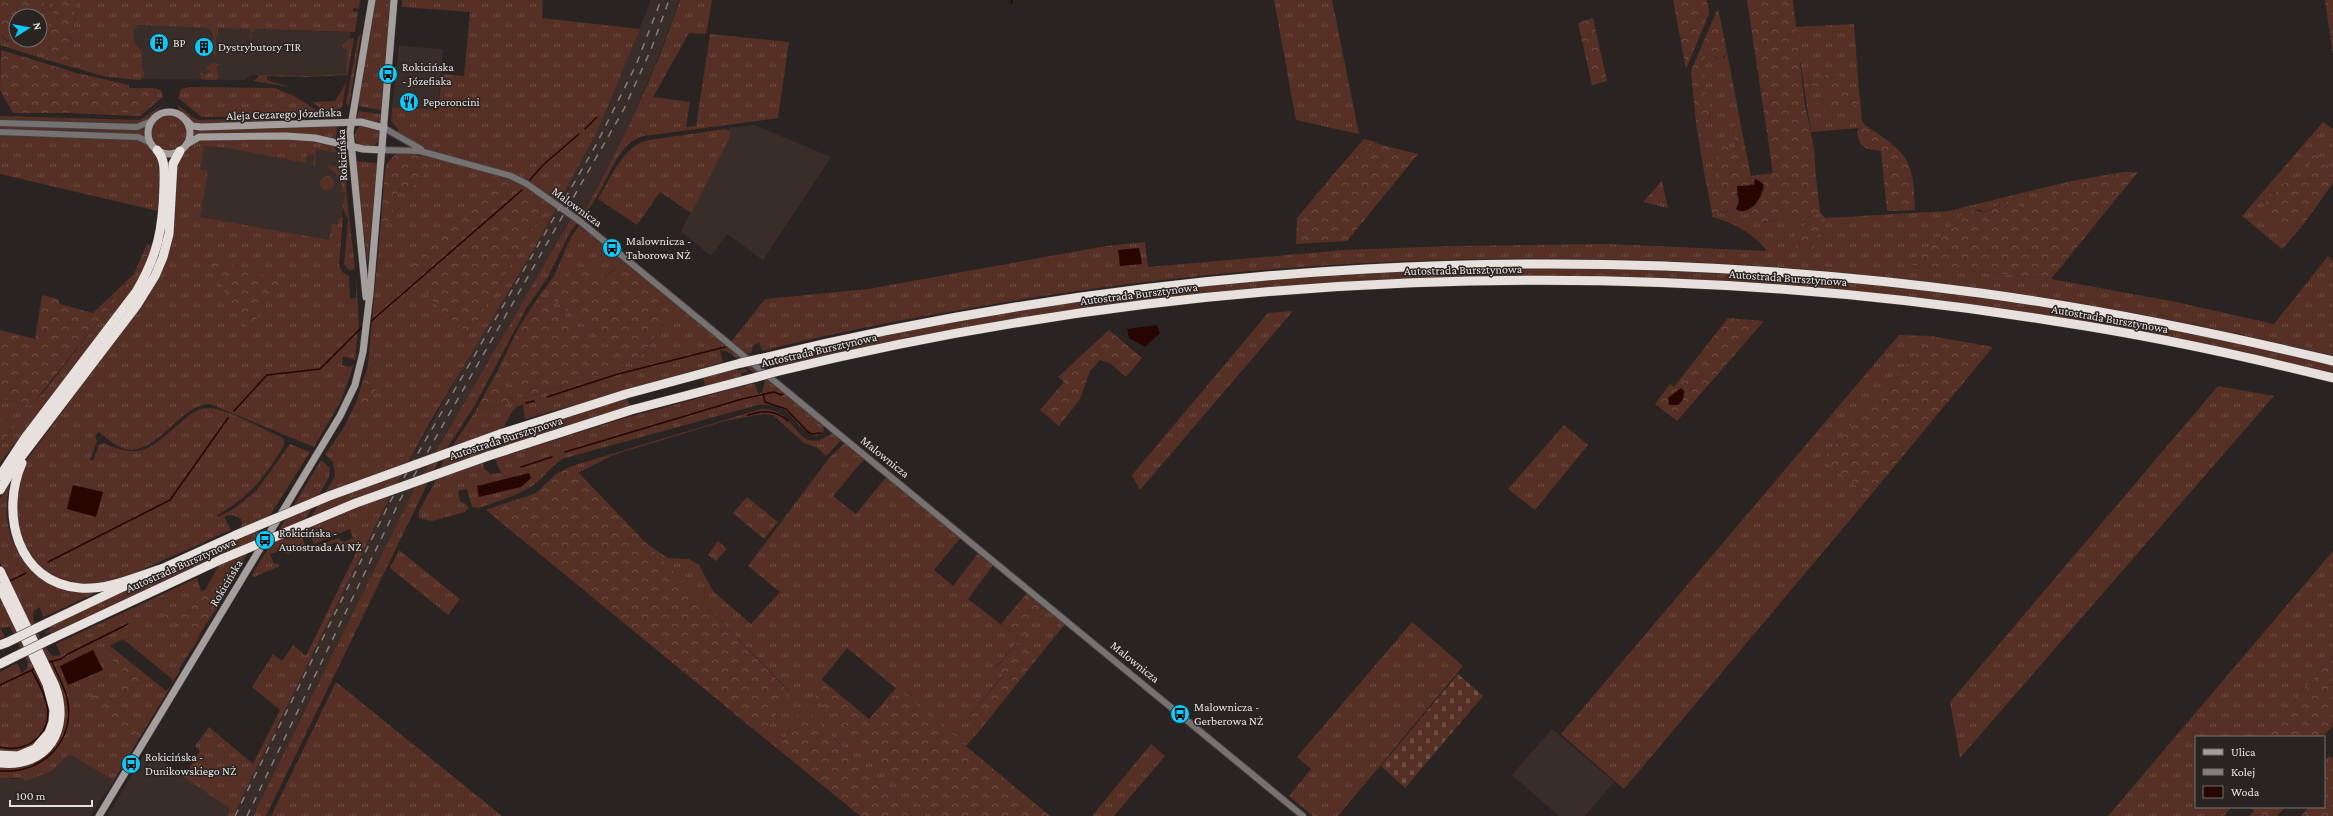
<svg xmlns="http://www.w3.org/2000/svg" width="2333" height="816" viewBox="0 0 2333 816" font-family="'Crimson Pro',serif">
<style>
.built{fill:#392d29}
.grass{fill:url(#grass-tufts);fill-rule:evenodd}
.forest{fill:url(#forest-crowns)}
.cemetery{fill:url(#cemetery-stones)}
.water{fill:#270500}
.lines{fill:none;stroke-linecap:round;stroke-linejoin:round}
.stream{stroke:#270500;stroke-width:1.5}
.tertiary-casing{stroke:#433e3d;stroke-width:8}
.secondary-casing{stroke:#433e3d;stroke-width:8}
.motorway-casing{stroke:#433e3d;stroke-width:10}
.tertiary{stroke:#767271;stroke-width:6}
.secondary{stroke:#a49e9d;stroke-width:7}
.motorway{stroke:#e8e0dd;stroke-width:9}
.rail{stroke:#837f7d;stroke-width:1.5;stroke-dasharray:7 7;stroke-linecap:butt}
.motorway-bridge-casing{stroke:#433e3d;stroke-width:10;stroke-linecap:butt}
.motorway-bridge{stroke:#e8e0dd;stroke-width:9}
.labels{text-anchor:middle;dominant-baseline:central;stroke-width:3;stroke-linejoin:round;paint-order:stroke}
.poi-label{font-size:12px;fill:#e5e1e0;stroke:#292422;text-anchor:start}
.street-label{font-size:12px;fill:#e5e1e0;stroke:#292422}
</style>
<defs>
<pattern id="grass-tufts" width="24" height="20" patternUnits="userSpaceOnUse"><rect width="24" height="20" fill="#563025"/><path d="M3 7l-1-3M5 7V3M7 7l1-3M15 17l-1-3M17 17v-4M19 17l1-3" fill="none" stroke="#6e4e44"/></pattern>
<pattern id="forest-crowns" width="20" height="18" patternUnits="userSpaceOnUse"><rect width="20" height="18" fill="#563025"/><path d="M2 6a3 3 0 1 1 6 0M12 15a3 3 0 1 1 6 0" fill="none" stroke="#6e4e44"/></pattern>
<pattern id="cemetery-stones" width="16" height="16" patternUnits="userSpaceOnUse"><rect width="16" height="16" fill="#563025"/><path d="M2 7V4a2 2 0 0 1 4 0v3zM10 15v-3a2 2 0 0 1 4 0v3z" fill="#6e4e44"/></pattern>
</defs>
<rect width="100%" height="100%" fill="#292422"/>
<g class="built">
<path d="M651 0H680L656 63 627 131 582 215 577 223 572 219 413 491 253 816H233L388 500 491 317 535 247 597 132Z"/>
<path d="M131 25 351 32 347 74 306 77 252 75 245 80 131 79Z"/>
<path d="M399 46 443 49 438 110 392 107Z"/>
<path d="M754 125 831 157 763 260 727 234 711 256 681 231 729 139V128Z"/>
<path d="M197 146 334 148 347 164 340 247 184 218Z"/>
<path d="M1552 729 1614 782 1585 816H1559L1512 775Z"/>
<path d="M147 750 230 809 227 816H107Z"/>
<path d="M69 754 113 780 91 816H0V778L15 779 52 771Z"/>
</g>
<g class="grass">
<path d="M45 0H54L47 60 0 45V35L7 41 29 48 36 44 35 40H40V16Z"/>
<path d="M77 0H360L359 9 353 8V11L358 12 355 32 255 29V32H251V36L255 37H250V29L218 28V36H216V57L213 53V33L208 28 138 25 133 30 134 43 142 52V68L145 74 140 80 107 77 68 66Z"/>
<path d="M376 0H390L381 110 358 106Z"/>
<path d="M402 0H543L542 18 640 29 597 132 559 202 518 176 427 149 397 133 398 129 391 121 392 107 438 110 442 74 464 76 470 12 402 7Z"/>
<path d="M680 0H712L706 34 689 33 653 97 690 102 686 127 696 126 710 34 789 42 778 118 644 136C612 143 605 199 582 215 621 146 655 75 680 0Z"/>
<path d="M1274 0H1332L1359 134 1296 120Z"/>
<path d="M1854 24 1859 91 1855 89 1845 93 1844 88 1828 102 1818 99C1837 117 1839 112 1860 101V96L1862 121 1865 125 1859 128 1811 132 1795 27Z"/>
<path d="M361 34 349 105 346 104 358 37Z"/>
<path d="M354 38 342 107 333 115 202 117 178 98 181 89 190 87 275 88 294 96 323 114 325 111 312 102 335 101 346 83 347 75 306 77 267 76V80L289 87 254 81 260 75 307 76 346 74 347 49 343 48C343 42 348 39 354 38Z"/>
<path d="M1727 52 1742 131 1738 121 1733 130 1736 150 1716 146C1719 159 1715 172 1716 186H1712L1709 178H1705L1696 123 1709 120 1711 111 1705 92V57L1708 53 1718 59 1724 58Z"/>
<path d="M212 63 219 64 216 67 219 77 216 80 201 79 200 74 202 71 205 75 210 72 206 68Z"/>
<path d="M153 88 161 90 163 97 140 116 67 113 90 110 141 112 159 99Z"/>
<path d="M164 104 146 120 139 123 0 119V116L140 120Z"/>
<path d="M177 104 192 117 199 120 276 118 277 120C260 122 211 127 196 123 190 121 178 110 177 104Z"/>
<path d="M358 111 381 114 380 122 357 119Z"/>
<circle cx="169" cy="133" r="17"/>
<path d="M2323 122 2333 129V170L2323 163 2314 152 2310 157V165L2298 179H2289L2282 188 2273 193 2265 217C2276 223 2290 228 2303 225L2282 249 2242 216Z"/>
<circle cx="367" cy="136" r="12"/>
<path d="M0 126 137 130 145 129 144 135 67 130H0Z"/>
<path d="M337 126 336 140 193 136 194 129Z"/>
<path d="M726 129 730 132 729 139 691 213 660 192 637 225 598 199C611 178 623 145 649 140Z"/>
<path d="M0 136 138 140 145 144 159 158V218L156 241 136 285 0 463V447L16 422 0 418V398L31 406 46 389 135 274 153 246 158 211 0 174Z"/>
<path d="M281 139 308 141 335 146V149L347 161 346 190 355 269 349 270 344 264 348 219 343 208 345 193 341 192C344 177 336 174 327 166L329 160 328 165 340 167 341 158 338 157V153L316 149 315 166 313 163 314 155 308 154 305 163 229 148 204 146 200 170 208 171 200 217 329 240 332 224 338 225 339 218 343 217 339 265 342 272 349 276 350 299 356 298V278L359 323 355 360 343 356 342 365 350 367 354 364 341 401 314 447 210 404C179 404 158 456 125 449 116 446 106 438 99 432L95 436 97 441 90 460 93 461 99 445 104 443C145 463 155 443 186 418 192 413 199 408 208 408 224 407 267 431 284 439V445C266 476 249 498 217 515L218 517 235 508 257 490 290 444 310 452 262 528 204 630 231 585C221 585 206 590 202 598L170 612 166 615 196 641 203 632 179 669 180 671 172 683V679L123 639 110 646 111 659 127 674V697L145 674 166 691 171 686 102 800 113 780 69 754 52 771 26 781 21 778H0V766L56 743C64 728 66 715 63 698L0 562V499L14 472C2 504 3 539 29 564 32 567 36 572 40 574 54 582 83 587 99 591L44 617 39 607 34 611C29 619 45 651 53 656L61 655 56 644 197 578 201 591 205 590 242 524 241 519C235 515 230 514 224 517L231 530 130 575 104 583 81 585 58 579 48 573 29 556 12 509 25 462 31 454 133 316 174 231 177 163C181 154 190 144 200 141ZM100 689 143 728 136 740Z"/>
<path d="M1364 139 1380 143H1374L1369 148 1356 153V159L1352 157 1337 170Z"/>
<path d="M1814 148 1816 178 1808 173 1806 166Z"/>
<path d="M432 157 504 177 431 243 408 270 469 334 549 203 556 208 535 247 430 422 388 500 233 816H227L230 809 184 777 200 751 195 746 209 727 253 764 280 710 252 687 273 654 282 661 293 645 306 656 356 553 336 542 313 552 311 548 338 538 344 542 353 538 350 529 314 544 306 526 335 476 333 462 325 454 343 429 356 403 362 406 367 404 376 390 370 376 371 367 368 365 381 221H391L397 192Z"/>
<path d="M356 161 377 163 368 262 367 261Z"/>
<path d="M2123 172C2103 183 2079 179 2058 187 2048 191 2042 206 2032 208 2022 210 2015 201 2006 202 1995 203 1990 216 1978 209L1912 265 2051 279 2171 301 2274 324 2328 256 2333 261V356C1907 251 1469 230 1036 297 944 312 852 328 762 351L759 342 753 346 751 353 747 354 731 342 765 299 868 289 1106 246 1145 242 1148 267 1345 250 1449 246 1609 244 1767 251C1754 234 1733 222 1712 217V212L1723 213 1736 209 1744 211 1757 205 1763 223 1789 217 1794 218 1797 223 1820 212 1825 218 1949 211 2067 182ZM1825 220 1813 244 1795 251 1798 248Z"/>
<circle cx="327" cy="183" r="7"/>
<path d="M1662 181 1668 208 1643 202Z"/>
<path d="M571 219 577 223 569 234 548 277 527 307 475 405 438 462 266 816H253L413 491Z"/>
<path d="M580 225 624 260 605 277 588 265 564 277 554 276 571 237Z"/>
<path d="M1449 268H1627L1802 278 1931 290 2047 307 2162 326 2333 364V374L2047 316 1930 300 1745 283 1567 277 1449 278 1285 287 909 339 780 367 779 364 769 366 766 364 777 362 776 358 907 329 1070 301 1284 277Z"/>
<path d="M543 291 632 364 636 363 677 305 823 424 824 431 817 436 812 435C789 422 791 402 758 405L565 458C552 464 546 476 535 484 522 494 493 503 479 508L472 507 467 489 458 491 460 501 468 506V509L465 512 432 521 419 518V511L434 484 444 459 475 412 513 401 493 379 498 370 525 398 624 367 539 296ZM722 350 730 353 765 382 762 392 758 394 755 383 625 418 495 459 501 473 491 474 484 469 483 465 513 410 518 406 523 405 525 419 723 362 720 351Z"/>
<path d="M1293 311 1140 490 1132 475 1268 313Z"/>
<path d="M1899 335 1931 336 1822 459 1870 496 1624 789 1561 734Z"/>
<path d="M736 368 738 371 745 369 748 371 741 373 742 377 705 386 703 376Z"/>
<path d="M2218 386 2274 396 1960 758 1950 702Z"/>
<path d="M627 397 630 407 501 448 499 444 494 446 505 436Z"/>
<path d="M761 409C786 408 790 427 807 440L819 441 833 433 841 438V440L826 456 818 448 804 443 773 415 762 414 725 421 613 455 578 473 572 466Z"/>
<path d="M1564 425 1588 445 1535 510 1508 489Z"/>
<path d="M845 443 865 458 833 496 856 514 887 476 961 537 934 570 953 586 979 552 994 564 968 599 1020 639 995 668 1003 675 968 718 981 729 966 746 847 648 812 692 931 816H910L803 706 778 749 763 737 789 691 644 542 668 558 689 559 699 565 713 591 751 624 780 592 748 566 830 457Z"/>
<path d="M321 460 330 468 329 477 300 529 305 546 288 554 280 551 270 554 274 564 277 563 280 566 254 577 252 575Z"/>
<path d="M747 497 778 522 764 539 733 513Z"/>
<path d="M718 541 727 549 716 561 708 555Z"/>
<path d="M223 545 224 548 227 547 223 555 52 635 50 632 46 634 45 632 50 629 48 626Z"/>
<path d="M399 550 460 599 448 615 390 568Z"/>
<path d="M2333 551V656L2264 737H2196V807H2231L2224 816H2108Z"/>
<path d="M0 593 44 685 51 705 50 723 40 742 22 752 0 751V672L17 663 22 673 27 668 28 663 10 627 0 628 5 636 0 639Z"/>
<path d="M1048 608 1065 624 1039 656 1021 641Z"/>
<path d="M1412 622 1463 666 1338 816H1313L1289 796 1311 769 1297 757Z"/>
<path d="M336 682 502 816H271Z"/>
<path d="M1151 744 1165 756 1114 816H1092Z"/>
</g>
<g class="forest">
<path d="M0 0H45L40 16H16V40H35L36 44 29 48 17 46 0 35Z"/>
<path d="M54 0H77L68 66 47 60Z"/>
<path d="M1673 0H1707L1709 14 1686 69Z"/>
<path d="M1747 0H1793L1804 99 1814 148 1806 166 1808 173 1816 178 1820 212 1797 223 1794 218C1782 216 1768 224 1756 222L1751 214 1764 188 1763 183 1756 179 1755 185 1751 184 1736 193 1739 202 1736 209 1723 213 1712 212 1705 178H1709L1712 186 1716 185C1715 172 1719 159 1716 146L1719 144 1736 150 1733 130 1738 121 1742 131 1751 176 1773 173Z"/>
<path d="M2325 0H2333V55Z"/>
<path d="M1718 8 1727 52 1721 60 1708 53 1705 57V92L1711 111 1709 120 1696 123 1691 71Z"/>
<path d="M1593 18 1607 81 1592 85 1578 23Z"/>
<path d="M1 50 77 73 129 85V88H153L159 99 141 112 135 113 90 110 67 113H13L0 90Z"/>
<path d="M1837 74 1843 79 1842 85 1837 89 1823 88 1815 89 1812 85 1813 80 1826 75Z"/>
<path d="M1851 87 1859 91 1860 101C1850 114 1834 110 1819 111L1817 103 1818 99 1828 102 1835 93 1844 88 1846 93Z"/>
<path d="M1865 125C1907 153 1914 158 1915 210L1887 211 1881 151 1868 149 1861 145 1857 133 1859 128Z"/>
<path d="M1374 143 1418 154 1347 241 1296 244 1297 218 1337 170 1352 157 1356 158V153L1369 148Z"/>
<path d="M2314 152 2323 163 2333 170V183L2303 225 2282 227 2265 217 2263 207C2269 195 2280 190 2289 179H2298L2310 165V157Z"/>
<path d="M397 153 432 157C428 166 422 182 412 187 408 189 403 188 399 189L397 192 391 221H381L385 170 387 163Z"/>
<path d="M2123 172H2138L2051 279 1911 265 1964 212C1973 209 1979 213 1987 211 1996 209 1999 201 2009 202 2018 202 2023 210 2032 208 2041 206 2047 193 2055 188 2073 176 2102 184 2123 172Z"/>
<path d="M504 177 519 182 549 203 469 334 444 314 408 270 431 243Z"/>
<path d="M1826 219C1822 229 1812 240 1815 249L1812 254 1795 252 1798 248 1795 246C1791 226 1810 220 1826 219Z"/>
<path d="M147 244 153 246 135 275 31 406 0 398V330L35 339 42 295 58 299 60 304 93 313 134 274Z"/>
<path d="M211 259 280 280V284L250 328 245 325 208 263V261Z"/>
<path d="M624 260 677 305 636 363 632 364 543 291 554 276H565L588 265 606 277Z"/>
<path d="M539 296 625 367 524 398 498 370 518 329Z"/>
<path d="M1728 318 1764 321 1677 421 1655 404 1670 384 1674 387Z"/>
<path d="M1109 330 1142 358 1126 377 1111 364 1100 360 1090 371 1080 399 1059 426 1040 410 1064 382 1058 377Z"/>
<path d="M1931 336 1993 347 1870 496 1822 459Z"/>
<path d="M368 365 371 367C369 382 378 385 389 394L387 398 376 390 367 404 374 412 371 415 362 406 356 403Z"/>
<path d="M493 379 513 401 475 412Z"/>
<path d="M0 418 17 422 0 447Z"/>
<path d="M572 466 789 692 763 737 486 510 536 493 556 474Z"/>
<path d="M231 584 195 642 165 616 170 612 202 598C206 590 222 585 231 584Z"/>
<path d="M1028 592 1048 608 1021 641 1039 656 981 729 968 718 1003 676 995 669 1020 639 1001 624Z"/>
<path d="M110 646 145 674 127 697 115 688 127 674 111 659Z"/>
<path d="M2333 656V726L2322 737H2264Z"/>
<path d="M822 680 869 719 896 688 1050 816H931L811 692Z"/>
<path d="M100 689 143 728 136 740 130 739 90 699Z"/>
<path d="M803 706 910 816H860L778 749Z"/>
<path d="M2329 756 2333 759V816H2301L2309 807H2324V762Z"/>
<path d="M2249 807H2285L2277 816H2249L2254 811Z"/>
</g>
<path class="cemetery" d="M1458 674 1483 696 1405 788 1381 766Z"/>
<g class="water">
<path d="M1755 179 1763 184C1765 196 1748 218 1736 209L1739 202 1737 186 1754 185Z"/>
<path d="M1139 248 1142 264 1120 266 1118 250Z"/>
<path d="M1157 325 1160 333 1145 347 1129 338 1127 329Z"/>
<path d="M1681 388 1684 391 1683 400 1678 405H1669L1668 398Z"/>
<path d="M529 473 531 478 521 487 479 497 477 486Z"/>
<path d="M73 485 103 492 96 517 67 509Z"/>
<path d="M93 650 103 670 68 685 60 666Z"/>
</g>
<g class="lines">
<g class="stream">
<path d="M1011 3 1012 0"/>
<path d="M585 129 597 117"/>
<path d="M529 181 543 165 579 134"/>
<path d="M369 323 522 190"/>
<path d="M763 394 765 402 786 409 808 432 812 434 820 433"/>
<path d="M547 397 618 374 725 347"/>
<path d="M526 403 534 401"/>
<path d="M234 411 267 375 320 369 364 325"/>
<path d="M748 415C764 410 776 410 788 421"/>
<path d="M565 452 742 399 774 392 781 395 783 394"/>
<path d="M521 467 552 457"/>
<path d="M48 562 170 500 228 418"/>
<path d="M10 581 26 573"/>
<path d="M49 662 61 659 68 654 128 624"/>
<path d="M0 685 34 669"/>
<path d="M0 747C27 754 53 734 47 705 44 693 38 681 32 671"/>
<path d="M0 771C41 775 77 741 67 698 64 686 57 674 52 662"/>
</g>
<defs>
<g id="tertiary">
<path d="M0 123 137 127 152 121"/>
<path d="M384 128 421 149"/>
<path d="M0 132 138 137 151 143"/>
<path d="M382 150 420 151 511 176 527 184 581 222 1303 816"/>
</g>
<g id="secondary">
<circle cx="169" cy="133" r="21"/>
<path d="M186 120 192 126 201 127 361 122 384 128"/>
<path d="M187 144 199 137 286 136 315 138 363 149 382 150"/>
<path d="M366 297 350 132 372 0"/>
<path d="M99 816 340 416 355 385 363 352 370 293 394 0"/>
</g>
<g id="motorway">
<path d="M759 359C1158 262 1573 238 1980 293 2099 309 2216 333 2333 361"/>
<path d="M775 372C1193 270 1630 253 2054 321 2148 335 2241 355 2333 378"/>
<path d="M500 434 626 394 741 363"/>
<path d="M488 456 631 410 757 377"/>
<path d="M22 463C0 513 17 583 80 588 108 590 135 577 161 569"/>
<path d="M0 476 25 438 136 292C158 255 163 228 164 186 164 173 166 160 157 150"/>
<path d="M0 490 15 465 137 305 155 276 163 257 169 234 173 164 180 151"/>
<path d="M0 571 55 686C71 729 48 768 0 763"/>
<path d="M157 571 236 535"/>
<path d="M0 587 47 684 54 710 53 722 49 733 35 749 18 756 0 755"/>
<path d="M47 623 127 585"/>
<path d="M53 638 222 559"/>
<path d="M0 645 8 642"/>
<path d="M0 664 16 656"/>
</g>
</defs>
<use href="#tertiary" class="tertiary-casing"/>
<use href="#secondary" class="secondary-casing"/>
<use href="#motorway" class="motorway-casing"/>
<use href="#tertiary" class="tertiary"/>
<use href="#secondary" class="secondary"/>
<use href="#motorway" class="motorway"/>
<g class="rail">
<path d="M235 816 391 500 596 145 636 65 661 0"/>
<path d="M247 816 400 500 624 109 652 47 669 0"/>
</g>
<defs>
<g id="motorway-bridge">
<path d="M741 363 759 359"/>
<path d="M757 377 775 372"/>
<path d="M236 535 329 496 500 434"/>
<path d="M222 559 356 503 488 456"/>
<path d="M8 642 47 623"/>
<path d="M16 656 53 638"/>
</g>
</defs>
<use href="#motorway-bridge" class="motorway-bridge-casing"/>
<use href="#motorway-bridge" class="motorway-bridge"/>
</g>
<defs>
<symbol id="building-disc" viewBox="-11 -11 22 22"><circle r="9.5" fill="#0acafa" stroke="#292422"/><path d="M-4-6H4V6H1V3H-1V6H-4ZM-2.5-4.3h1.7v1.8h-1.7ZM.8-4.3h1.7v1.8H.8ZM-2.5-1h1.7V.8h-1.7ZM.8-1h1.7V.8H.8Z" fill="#111"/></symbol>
<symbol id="bus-disc" viewBox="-11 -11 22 22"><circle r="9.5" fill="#0acafa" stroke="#292422"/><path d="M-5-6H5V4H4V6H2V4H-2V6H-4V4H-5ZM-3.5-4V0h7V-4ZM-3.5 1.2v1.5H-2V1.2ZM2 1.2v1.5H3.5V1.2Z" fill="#111"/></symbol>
<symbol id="restaurant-disc" viewBox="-11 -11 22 22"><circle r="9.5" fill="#0acafa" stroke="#292422"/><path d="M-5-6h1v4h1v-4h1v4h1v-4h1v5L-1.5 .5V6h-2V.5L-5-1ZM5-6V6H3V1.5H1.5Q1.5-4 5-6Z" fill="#111"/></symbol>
</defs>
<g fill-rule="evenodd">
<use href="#building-disc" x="148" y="32" width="22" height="22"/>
<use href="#building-disc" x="193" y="36" width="22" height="22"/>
<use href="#bus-disc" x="377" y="63" width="22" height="22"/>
<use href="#restaurant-disc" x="398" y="91" width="22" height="22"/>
<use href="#bus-disc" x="601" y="237" width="22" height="22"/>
<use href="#bus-disc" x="254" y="529" width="22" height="22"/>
<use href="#bus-disc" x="1169" y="703" width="22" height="22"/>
<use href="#bus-disc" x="120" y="753" width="22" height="22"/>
</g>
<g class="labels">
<g class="poi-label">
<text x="173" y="43">BP</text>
<text x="218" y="47">Dystrybutory TIR</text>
<text x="402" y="67">Rokicińska<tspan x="402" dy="14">- Józefiaka</tspan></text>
<text x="423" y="102">Peperoncini</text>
<text x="626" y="241">Malownicza -<tspan x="626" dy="14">Taborowa NŻ</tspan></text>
<text x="279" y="533">Rokicińska -<tspan x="279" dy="14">Autostrada A1 NŻ</tspan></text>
<text x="1194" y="707">Malownicza -<tspan x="1194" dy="14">Gerberowa NŻ</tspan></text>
<text x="145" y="757">Rokicińska -<tspan x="145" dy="14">Dunikowskiego NŻ</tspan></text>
</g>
<g class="street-label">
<text transform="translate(284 114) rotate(-2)">Aleja Cezarego Józefiaka</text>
<text transform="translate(342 155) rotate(-93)">Rokicińska</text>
<text transform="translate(577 207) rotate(36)">Malownicza</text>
<text transform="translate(1463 270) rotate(-1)">Autostrada Bursztynowa</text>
<text transform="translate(1788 278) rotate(4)">Autostrada Bursztynowa</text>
<text transform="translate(1139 294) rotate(-7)">Autostrada Bursztynowa</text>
<text transform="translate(2110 319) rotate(10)">Autostrada Bursztynowa</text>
<text transform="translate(819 350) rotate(-13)">Autostrada Bursztynowa</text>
<text transform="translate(506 438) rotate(-18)">Autostrada Bursztynowa</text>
<text transform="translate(885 457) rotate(39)">Malownicza</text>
<text transform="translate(181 565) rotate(-24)">Autostrada Bursztynowa</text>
<text transform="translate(226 583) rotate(-59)">Rokicińska</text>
<text transform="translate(1135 662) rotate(39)">Malownicza</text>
</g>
</g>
<rect x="2195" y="736" width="130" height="72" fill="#292422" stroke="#74706e"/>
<rect x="2203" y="749" width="20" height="6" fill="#a49e9d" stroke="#74706e"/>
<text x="2231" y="756" font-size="12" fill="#e5e1e0">Ulica</text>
<rect x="2203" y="769" width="20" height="6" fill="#837f7d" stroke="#74706e"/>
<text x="2231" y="776" font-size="12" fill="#e5e1e0">Kolej</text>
<rect x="2203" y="786" width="20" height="12" fill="#270500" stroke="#74706e"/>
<text x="2231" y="796" font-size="12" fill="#e5e1e0">Woda</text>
<g transform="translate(28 28) rotate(79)"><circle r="19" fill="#292422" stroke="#74706e"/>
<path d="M0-3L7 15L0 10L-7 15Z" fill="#0acafa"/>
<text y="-6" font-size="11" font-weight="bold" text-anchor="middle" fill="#e5e1e0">N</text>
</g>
<path d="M10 800v6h82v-6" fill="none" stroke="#e5e1e0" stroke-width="2"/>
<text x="16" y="800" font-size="12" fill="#e5e1e0" stroke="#292422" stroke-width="3" paint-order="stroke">100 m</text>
</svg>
